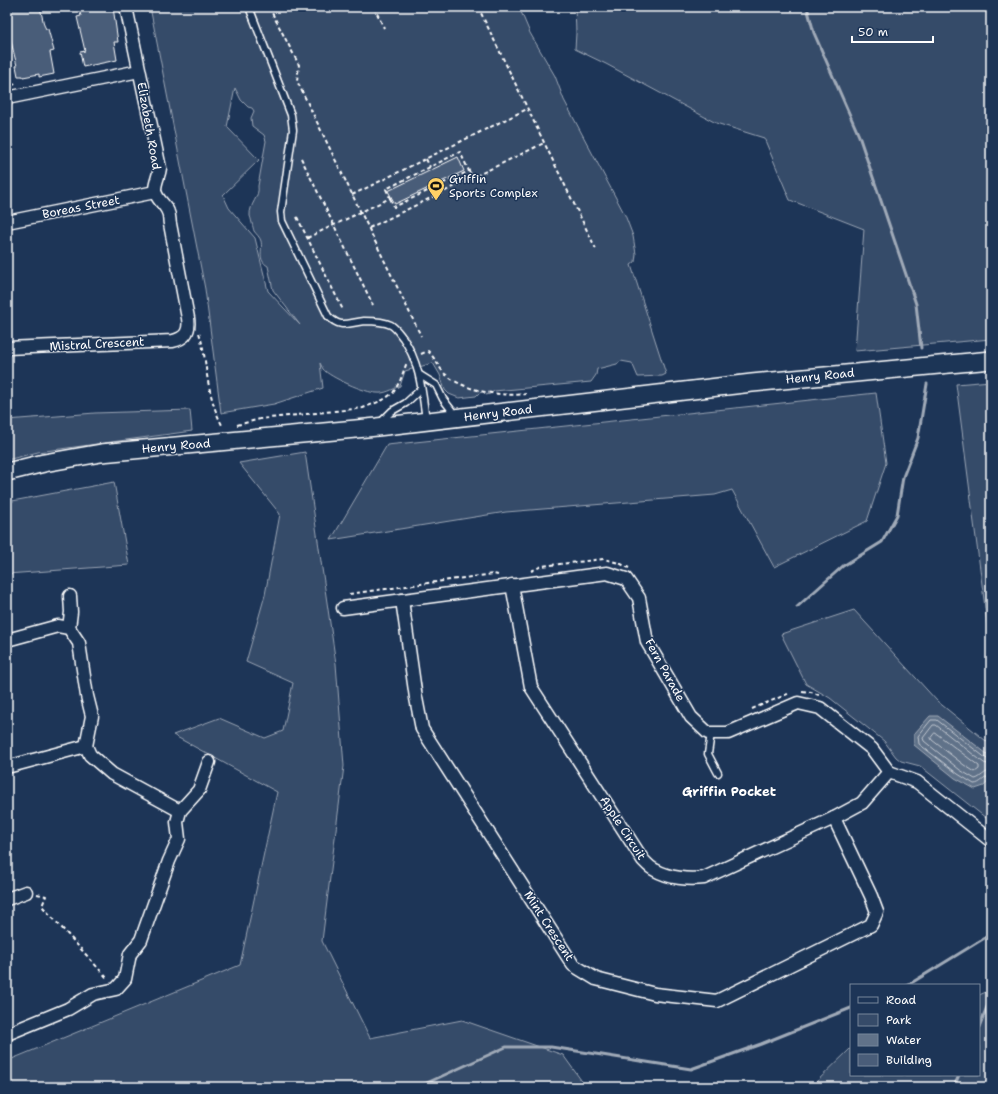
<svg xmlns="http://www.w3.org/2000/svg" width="998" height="1094" viewBox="0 0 998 1094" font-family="'Shantell Sans',sans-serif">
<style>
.green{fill:#364b69;stroke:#9aa5b4;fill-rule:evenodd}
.water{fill:#617289;stroke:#a0aab8}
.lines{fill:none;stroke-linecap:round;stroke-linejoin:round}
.shore{stroke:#c0c7d0;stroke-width:1}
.stream{stroke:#a0aab8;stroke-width:3}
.building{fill:#4a5d79;stroke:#fff}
.lane-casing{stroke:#fff;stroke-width:9}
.street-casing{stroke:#fff;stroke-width:15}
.secondary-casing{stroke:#fff;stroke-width:20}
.path{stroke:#fff;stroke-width:2;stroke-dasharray:4 3;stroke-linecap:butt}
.lane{stroke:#1d3557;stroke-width:6}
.street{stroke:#1d3557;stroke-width:12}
.secondary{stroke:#1d3557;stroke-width:17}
.labels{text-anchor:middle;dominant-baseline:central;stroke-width:3;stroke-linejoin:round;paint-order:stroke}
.street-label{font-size:12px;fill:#fff;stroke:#1d3557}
.poi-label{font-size:12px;fill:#fff;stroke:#1d3557;text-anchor:start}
.neighbourhood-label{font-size:13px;font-weight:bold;fill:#fff;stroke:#1d3557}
</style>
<rect width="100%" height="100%" fill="#1d3557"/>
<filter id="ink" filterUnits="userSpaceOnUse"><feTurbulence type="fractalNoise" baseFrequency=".025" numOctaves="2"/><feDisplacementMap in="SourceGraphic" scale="8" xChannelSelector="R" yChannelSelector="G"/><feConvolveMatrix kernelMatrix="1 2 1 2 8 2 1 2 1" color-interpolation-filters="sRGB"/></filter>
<g filter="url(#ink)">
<g class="green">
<path d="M150 7H519L530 33 555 76 564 100 625 215 633 236 636 254 635 262 631 265 666 374 662 376 638 377 632 363 621 361 617 364 597 369 596 375 591 382 494 391 490 394 486 395 483 392 479 393 476 396 459 398 449 394 445 390 440 375 433 363 405 371 400 386C393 389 385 394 377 393 366 393 329 377 323 369 322 367 321 365 320 363L323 388 274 404 221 413 205 289ZM235 88 241 100 248 107 252 108 254 111 251 118 252 126 264 135 266 141 258 186C260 197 249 204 250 216 251 218 253 228 254 231 256 234 260 237 261 241 263 250 257 260 268 266L273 290 300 325 268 291 255 238 229 208 223 195 259 160 227 127Z"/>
<path d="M575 7H991V339L855 351 864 229 790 200 764 138 716 123 606 64 575 49 576 33Z"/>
<path d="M991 381V638L987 623 956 384Z"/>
<path d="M876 393 886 463 867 521 774 567 732 490 715 495 506 512 331 540 387 445Z"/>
<path d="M190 410 192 431 38 452 7 460V420L95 413Z"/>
<path d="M305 452 336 664 344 766 322 941 370 1038 462 1020 563 1055 586 1087H7V1061L240 965 277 792 173 735 219 718 265 738 283 731 293 683 246 662 265 595 280 514 239 463Z"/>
<path d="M114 482 129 565 7 574V502Z"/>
<path d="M854 610 937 701 991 745V822L920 766 901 761 896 757 884 741 830 698 806 684 781 634Z"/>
<path d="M991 990V1087H811L851 1048V1075H979V995Z"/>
</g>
<path class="water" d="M930 716H938L991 757V778L984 786 975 789 955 778 914 745V734Z"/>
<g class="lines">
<g class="shore">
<path d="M935 733 937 734 979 766V769L975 772 964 765 932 740 931 738Z"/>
<path d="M991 760 987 759 937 720H931L918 736 919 744 958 774 974 784C981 784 984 776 991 776"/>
<path d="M991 765 984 763 936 725H933L923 738 924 741 960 770 975 779C981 778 984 771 991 771"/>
</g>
<g class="stream">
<path d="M807 7 814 33 859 136 916 304 921 348"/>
<path d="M797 607 843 566 882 542 897 515 903 477 918 438 927 384"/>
<path d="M908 985 991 934"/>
<path d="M979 1027 991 997"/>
<path d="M418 1087 506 1047H551L691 1069 761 1044 851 1008"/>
<path d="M954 1087 959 1075"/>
</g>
</g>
<g class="building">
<path d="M7 7H40L44 25 46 29H48L54 51 50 52 54 74 39 77V74L23 77V76H18L16 66H17L7 25V18L9 17Z"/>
<path d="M78 7H113L118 42H114L117 60 83 67 80 52 85 51 77 17 81 16Z"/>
<path d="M458 157 464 171 395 204 388 191Z"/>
</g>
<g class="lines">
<defs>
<g id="lane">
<path d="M249 7 291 115 293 130 281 212 282 221 328 316C341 329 347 323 364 321 372 321 383 321 391 325 396 328 399 333 403 338 420 363 422 391 426 420"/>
<path d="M420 375 436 385 443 399 456 416"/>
<path d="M381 422 392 411 406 403 421 389"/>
<path d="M711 733 708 754 718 773"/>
</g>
<g id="street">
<path d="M7 98 139 71"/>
<path d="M7 222 155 192"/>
<path d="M7 348 173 341C186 338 190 331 188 318L170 224C169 220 170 216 168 212 165 203 156 200 155 190 155 182 159 176 160 168L126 7"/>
<path d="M512 585 531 687 643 860C646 863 650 868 655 870 669 878 688 880 704 878L834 818 862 803 889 772"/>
<path d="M402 600 416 698 422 729 573 965 596 979 655 994 717 1001 871 925 877 912 871 896 834 818"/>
<path d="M343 608 607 573 626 579 639 598 647 642 691 717 708 733H728L798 703 820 708 872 749 889 772"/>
<path d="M69 628 71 612 70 596"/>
<path d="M7 640 58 626 69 628 79 643 87 696 92 716 86 746 90 755 112 774 180 811"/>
<path d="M7 767 86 746"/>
<path d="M889 772 917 782 991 841"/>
<path d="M7 899 26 892"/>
<path d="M7 1034 68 1009 93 994 116 989 125 979 130 954 141 940 169 861 179 839 177 822 180 811 199 790 209 762"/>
</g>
<path id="secondary" d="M7 472 44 463 101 453 377 427 752 383 991 360"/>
</defs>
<use href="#lane" class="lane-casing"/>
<use href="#street" class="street-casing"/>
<use href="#secondary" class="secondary-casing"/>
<g class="path">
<path d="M269 7 299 65 297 81 421 336"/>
<path d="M374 7 384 28"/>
<path d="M478 7 596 249"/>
<path d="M8 82 10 81 15 85"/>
<path d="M301 158 373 305"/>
<path d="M426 159 430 167"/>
<path d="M469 171 473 178"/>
<path d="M438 186 442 193"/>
<path d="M352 195 527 109"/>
<path d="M297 217 343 310"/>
<path d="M369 228 544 143"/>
<path d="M307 238 390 198 386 189 460 152 469 171 394 207 390 198"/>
<path d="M199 333C205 350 205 368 209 386 212 401 216 414 223 427"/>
<path d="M421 354 428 351C435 358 439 368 445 374 464 391 501 397 526 394"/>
<path d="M237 425 260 419 363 408 383 400 393 393 400 381 407 362"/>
<path d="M531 571 542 566 604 559 619 563 629 568"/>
<path d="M349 594 493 574 498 575"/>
<path d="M802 691 811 692 819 695"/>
<path d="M752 709 790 693"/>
<path d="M37 894 46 896 42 906 108 979"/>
</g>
<use href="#lane" class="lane"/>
<use href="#street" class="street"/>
<use href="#secondary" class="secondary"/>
</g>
</g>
<defs>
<symbol id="stadium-pin" viewBox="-11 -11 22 30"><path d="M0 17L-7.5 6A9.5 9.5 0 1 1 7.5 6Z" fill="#ffd166" stroke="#1d3557"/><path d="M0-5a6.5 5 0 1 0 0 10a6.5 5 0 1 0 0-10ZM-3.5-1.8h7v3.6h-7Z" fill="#111"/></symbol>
</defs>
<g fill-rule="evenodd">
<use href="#stadium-pin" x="426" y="176" width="20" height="27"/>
</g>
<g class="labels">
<g class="street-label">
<text transform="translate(149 126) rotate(80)">Elizabeth Road</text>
<text transform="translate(81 207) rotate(-11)">Boreas Street</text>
<text transform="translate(97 344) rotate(-3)">Mistral Crescent</text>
<text transform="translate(820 376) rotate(-6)">Henry Road</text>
<text transform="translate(498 413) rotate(-7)">Henry Road</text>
<text transform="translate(176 446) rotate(-5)">Henry Road</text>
<text transform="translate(665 670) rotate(61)">Fern Parade</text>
<text transform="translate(623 828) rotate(57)">Apple Circuit</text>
<text transform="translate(549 926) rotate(57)">Mint Crescent</text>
</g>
<g class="poi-label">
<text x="449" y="179">Griffin<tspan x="449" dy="14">Sports Complex</tspan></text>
</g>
<g class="neighbourhood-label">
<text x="729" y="791">Griffin Pocket</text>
</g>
</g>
<rect width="998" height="1094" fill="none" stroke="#1d3557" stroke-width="24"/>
<rect x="12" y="12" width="974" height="1070" fill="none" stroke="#fff" stroke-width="1.5" filter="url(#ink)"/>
<rect x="850" y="984" width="130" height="92" fill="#1d3557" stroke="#77869a"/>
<rect x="858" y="997" width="20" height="6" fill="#1d3557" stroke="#77869a"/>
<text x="886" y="1004" font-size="12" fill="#ffffff">Road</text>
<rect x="858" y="1014" width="20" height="12" fill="#364b69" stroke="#77869a"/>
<text x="886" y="1024" font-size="12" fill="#ffffff">Park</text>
<rect x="858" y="1034" width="20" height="12" fill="#617289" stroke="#77869a"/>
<text x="886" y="1044" font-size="12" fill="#ffffff">Water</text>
<rect x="858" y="1054" width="20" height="12" fill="#4a5d79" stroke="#77869a"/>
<text x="886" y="1064" font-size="12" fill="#ffffff">Building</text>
<path d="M852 36v6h81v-6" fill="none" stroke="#ffffff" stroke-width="2"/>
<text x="858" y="36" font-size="12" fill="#ffffff" stroke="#1d3557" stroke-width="3" paint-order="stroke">50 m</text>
</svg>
